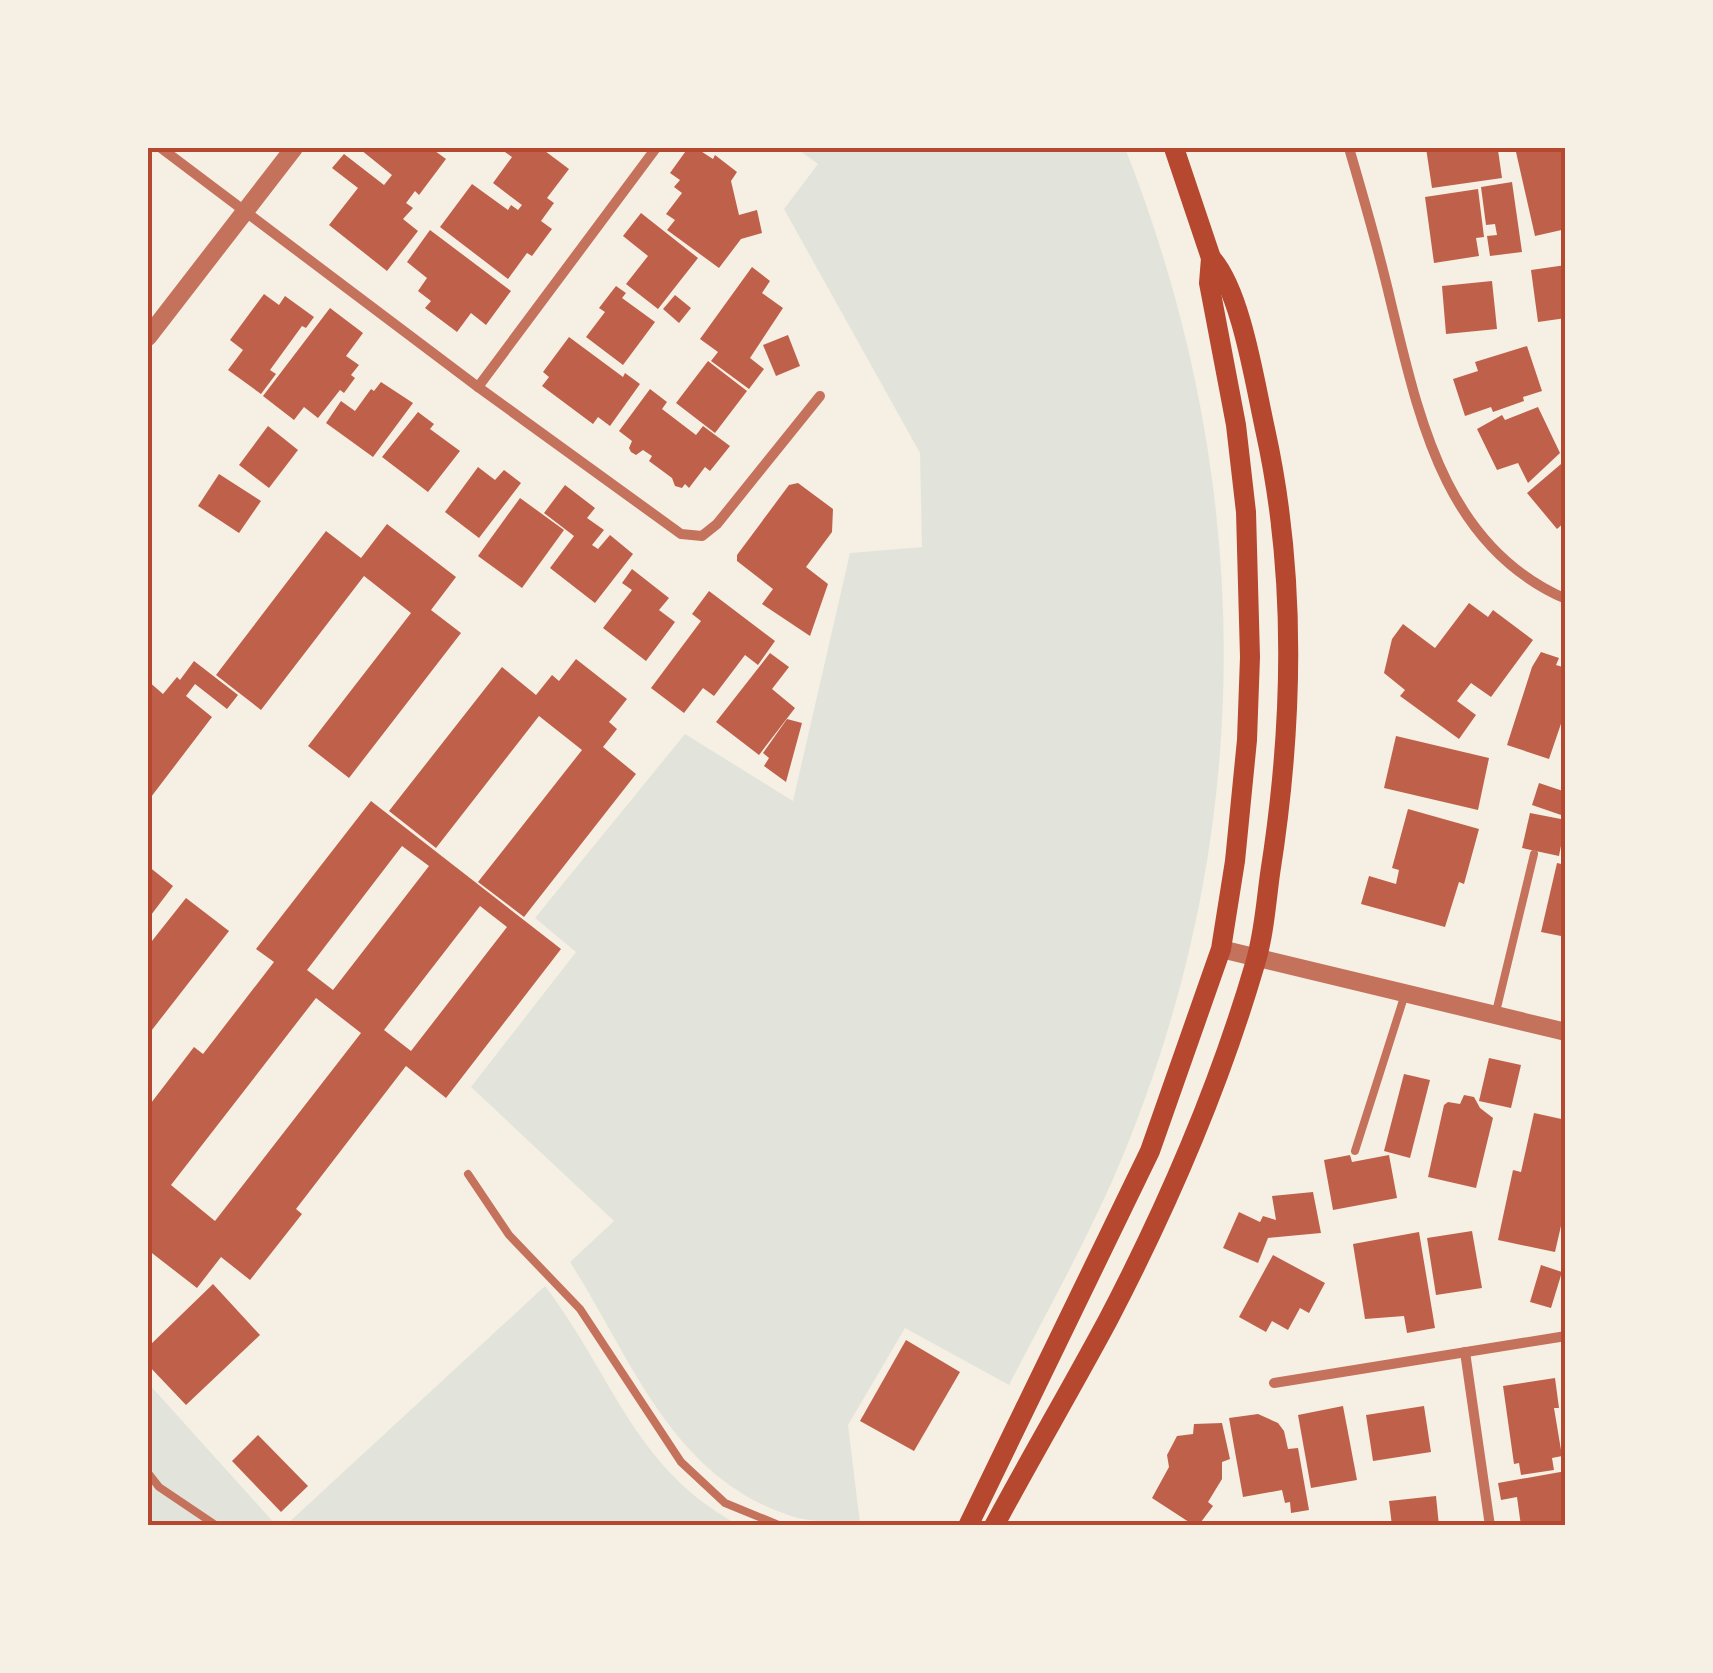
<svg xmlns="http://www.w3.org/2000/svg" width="1713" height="1673" viewBox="0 0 1713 1673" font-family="'Varela Round',sans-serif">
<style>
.green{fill:#e2e4dc}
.building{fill:#bf614a;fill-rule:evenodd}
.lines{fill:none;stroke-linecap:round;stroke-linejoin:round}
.service{stroke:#c5725c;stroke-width:8}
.minor{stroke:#c5725c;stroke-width:10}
.tertiary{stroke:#c5725c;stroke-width:18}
.secondary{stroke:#b5482f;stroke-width:20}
.neatline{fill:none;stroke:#b5482f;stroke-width:4}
</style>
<rect width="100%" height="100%" fill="#f6efe4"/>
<g class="green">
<path d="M796 148H1125C1250 464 1259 801 1137 1120 1103 1212 1054 1298 1009 1385L905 1328 848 1425 860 1523C838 1521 811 1523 791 1516 671 1477 632 1359 570 1262L614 1221 471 1087 576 952 535 918 685 734 793 801 850 553 922 547 920 453 784 209 818 164Z"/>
<path d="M545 1286C613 1375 634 1469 739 1525H286Z"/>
<path d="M148 1383 276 1525H148Z"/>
</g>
<g class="building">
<path d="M363 148H431L446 159 419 195 415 191 406 203 413 208 403 219 418 231 387 271 329 225 358 188 332 168 344 154 384 185 392 175 361 150Z"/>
<path d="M499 148H541L569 169 547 198 554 203 541 221 552 229 532 256 527 253 508 279 440 227 472 184 508 210 511 205 518 210 522 205 493 183 512 157Z"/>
<path d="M688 148H696L713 159 715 155 737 172 731 181 739 215 757 210 762 233 741 239 719 268 667 230 675 220 666 214 682 193 674 187 680 180 670 173Z"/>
<path d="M1426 148 1498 150 1502 178 1432 188Z"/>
<path d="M1534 148H1566V229L1535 236 1516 152Z"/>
<path d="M1512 182 1522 252 1490 256 1487 236 1497 235 1495 224 1486 225 1481 187Z"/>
<path d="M1478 189 1484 237 1476 238 1479 256 1434 263 1425 197Z"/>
<path d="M641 213 698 258 658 309 626 284 648 256 623 236Z"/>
<path d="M430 230 511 291 486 325 471 313 457 332 425 308 431 301 418 291 427 278 407 262Z"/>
<path d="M1566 265V318L1538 322 1531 270Z"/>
<path d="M752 267 770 281 762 293 783 308 750 358 764 369 749 389 711 361 718 352 700 339Z"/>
<path d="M1492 281 1497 329 1446 334 1442 286Z"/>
<path d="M616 286 626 293 622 298 655 322 623 365 586 337 605 312 599 308Z"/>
<path d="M264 294 279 305 285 296 314 317 306 328 302 326 270 370 276 374 261 394 228 370 243 350 230 340Z"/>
<path d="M675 295 691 308 679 323 663 309Z"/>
<path d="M330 308 363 333 346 356 359 365 351 375 355 378 344 393 340 390 318 418 304 407 294 420 263 396Z"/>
<path d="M788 335 800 366 776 376 763 345Z"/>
<path d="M569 337 623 377 625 373 640 384 610 426 598 417 593 424 542 386 549 377 543 372Z"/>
<path d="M1527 346 1542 391 1523 397 1524 401 1493 412 1491 407 1465 416 1453 379 1478 371 1475 362Z"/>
<path d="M708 361 747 391 715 433 676 403Z"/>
<path d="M381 382 413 403 373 457 326 423 341 401 355 411 371 389 374 391Z"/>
<path d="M650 389 667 402 662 409 696 435 703 426 730 446 710 471 705 467 689 488 685 484 682 488 675 486 672 478 649 461 652 456 643 450 636 455 631 452 629 448 632 441 619 431Z"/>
<path d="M1538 407 1560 453 1528 483 1518 463 1497 470 1477 429 1502 415 1505 420Z"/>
<path d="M418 412 434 424 430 429 460 451 428 492 382 457Z"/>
<path d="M268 426 298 450 269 488 239 465Z"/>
<path d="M1561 464 1566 470V521L1557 529 1527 493Z"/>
<path d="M478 467 495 480 504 470 521 483 479 538 445 512Z"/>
<path d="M219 474 261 501 239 533 198 506Z"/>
<path d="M798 483 833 509 832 532 806 567 828 584 810 636 762 604 773 589 737 561V555L789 485Z"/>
<path d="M565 485 595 508 587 518 604 530 592 545 598 549 610 535 633 554 595 603 550 568 574 536 544 513Z"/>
<path d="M520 498 564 530 522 588 478 556Z"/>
<path d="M387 524 456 577 431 610 461 633 349 778 308 746 411 613 364 576 261 710 216 675 326 531 361 558Z"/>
<path d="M632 569 669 598 659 610 675 622 646 661 603 628 632 590 622 583Z"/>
<path d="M709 591 775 641 758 665 745 655 714 696 703 688 684 713 651 688 701 621 692 614Z"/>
<path d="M1469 603 1488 617 1493 610 1533 640 1491 697 1471 683 1457 701 1476 715 1459 739 1400 696 1405 690 1384 673 1392 639 1403 624 1435 648Z"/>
<path d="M1541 652 1559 658 1556 665 1566 668V709L1549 759 1507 745 1532 667Z"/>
<path d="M770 653 789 667 772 689 795 708 759 755 716 722Z"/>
<path d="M576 659 627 699 609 722 617 729 603 747 636 774 524 917 478 882 582 750 539 716 436 848 389 811 502 667 536 695 552 675 559 681Z"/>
<path d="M194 661 238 695 227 709 195 684 186 696 212 717 148 801V681L163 694 177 677 180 680Z"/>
<path d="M787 719 802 723 786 782 764 766 769 758 763 753Z"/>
<path d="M1396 736 1489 758 1478 810 1384 788Z"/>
<path d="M1539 783 1566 792 1564 816 1532 805Z"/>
<path d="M371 801 561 949 446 1098 406 1066 296 1209 302 1214 250 1280 221 1257 197 1288 148 1250V1107L194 1047 203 1054 274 962 256 949ZM402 846 429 866 333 990 307 970ZM480 906 507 927 411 1051 384 1030ZM316 998 361 1033 215 1221 171 1185Z"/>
<path d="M1408 809 1479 829 1464 884 1459 882 1445 927 1361 904 1369 876 1396 884 1399 870 1392 868Z"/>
<path d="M1530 813 1566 820 1559 856 1522 848Z"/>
<path d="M1557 863 1566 865V937L1541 932Z"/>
<path d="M148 866 173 886 148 919Z"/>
<path d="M186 898 229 931 148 1035V946Z"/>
<path d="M1489 1058 1521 1065 1511 1108 1479 1101Z"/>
<path d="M1404 1074 1430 1080 1410 1158 1384 1151Z"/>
<path d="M1464 1095 1474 1097 1480 1108 1493 1118 1476 1188 1428 1177 1444 1105 1448 1102 1460 1104Z"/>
<path d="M1534 1113 1566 1120V1204L1555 1252 1498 1240 1513 1170 1521 1172Z"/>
<path d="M1350 1155 1352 1162 1389 1155 1397 1198 1333 1210 1324 1160Z"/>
<path d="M1313 1192 1321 1233 1268 1238 1258 1263 1223 1248 1239 1212 1260 1222 1263 1216 1276 1220 1272 1196Z"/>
<path d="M1472 1231 1482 1288 1436 1295 1427 1238Z"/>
<path d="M1419 1232 1435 1328 1407 1333 1404 1316 1365 1319 1353 1244Z"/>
<path d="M1273 1255 1325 1283 1309 1313 1300 1308 1288 1330 1272 1321 1266 1332 1239 1317Z"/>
<path d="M1541 1265 1562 1272 1551 1308 1530 1302Z"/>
<path d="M213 1284 260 1335 186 1405 148 1365V1347Z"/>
<path d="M906 1340 960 1372 914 1451 860 1421Z"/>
<path d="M1555 1378 1559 1408H1554L1562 1456 1552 1458 1554 1470 1521 1475 1519 1463 1514 1464 1503 1386Z"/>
<path d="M1343 1406 1357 1480 1311 1488 1298 1415Z"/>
<path d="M1424 1406 1431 1452 1373 1461 1366 1415Z"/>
<path d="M1258 1414 1278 1423 1284 1431 1288 1449 1298 1448 1309 1510 1291 1513 1290 1502 1285 1503 1282 1490 1243 1497 1229 1418Z"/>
<path d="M1222 1423 1230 1459 1222 1462V1479L1208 1502 1213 1506 1198 1526H1195L1152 1498 1169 1467 1167 1455 1177 1436 1193 1434 1194 1424Z"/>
<path d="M258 1435 308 1486 281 1512 232 1461Z"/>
<path d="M1566 1471V1526H1521L1517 1497 1501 1500 1498 1483Z"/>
<path d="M1436 1496 1439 1526H1392L1389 1501Z"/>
</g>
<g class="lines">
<g class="service">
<path d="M1495 1016 1534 854"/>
<path d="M1355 1151 1405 994"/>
<path d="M468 1174 509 1235 580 1309 681 1462 725 1503 781 1526"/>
<path d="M148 1473 159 1487 217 1526"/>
</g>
<g class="minor">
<path d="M161 148 478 387 681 534 702 536 717 524 820 396"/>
<path d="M1349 148C1364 199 1379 251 1391 303 1419 418 1445 547 1566 599"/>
<path d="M478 387 656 148"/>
<path d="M1465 1352 1490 1526"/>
<path d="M1274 1383 1566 1336"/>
</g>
<g class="tertiary">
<path d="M148 337 294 148"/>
<path d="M1221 949 1566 1032"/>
</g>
<g class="secondary">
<path d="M968 1526 1150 1151 1221 949 1235 861 1247 740 1250 657 1246 512 1236 425 1209 283 1211 258 1174 148"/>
<path d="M994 1526C1031 1457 1071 1389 1108 1320 1167 1207 1219 1087 1255 964 1264 935 1266 903 1270 874 1293 728 1297 574 1265 429 1255 384 1241 290 1211 258"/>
</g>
</g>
<rect width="1713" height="1673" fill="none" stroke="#f6efe4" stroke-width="300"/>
<rect x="150" y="150" width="1413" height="1373" class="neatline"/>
</svg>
